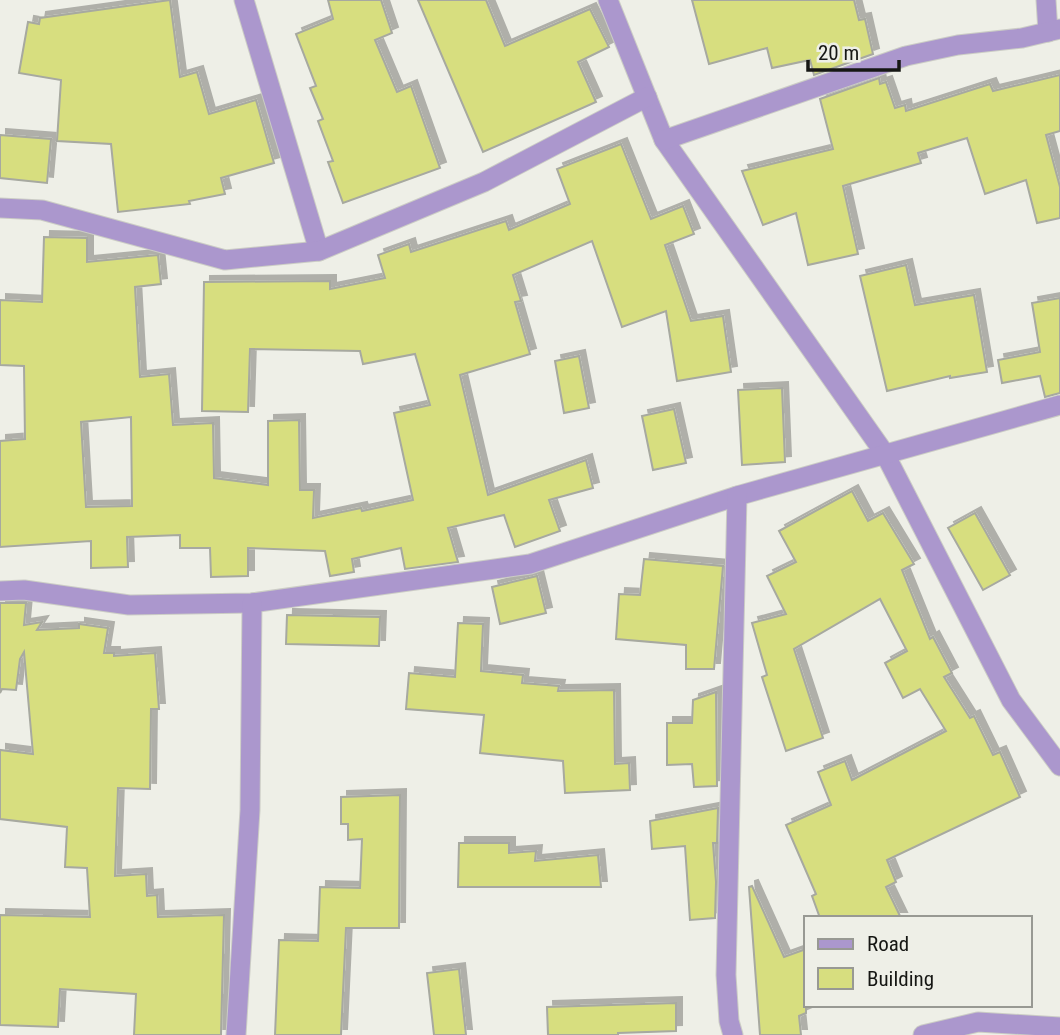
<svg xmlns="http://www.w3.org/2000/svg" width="1060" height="1035" viewBox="0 0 1060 1035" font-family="'Roboto Condensed',sans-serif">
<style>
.building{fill:#d7de7f;stroke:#a7a9a0;stroke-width:2;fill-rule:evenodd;filter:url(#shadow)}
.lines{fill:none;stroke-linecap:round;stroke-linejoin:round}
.minor-casing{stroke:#cbccc5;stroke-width:21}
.minor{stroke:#ab97cd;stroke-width:19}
</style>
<defs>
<filter id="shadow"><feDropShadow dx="6" dy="-6" stdDeviation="0" flood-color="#0004"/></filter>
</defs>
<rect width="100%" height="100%" fill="#eeefe7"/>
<g class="building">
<path d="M170 0 180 77 197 72 209 114 256 100 274 163 221 178 225 194 189 201 190 204 118 212 111 144 57 141 61 80 19 73 28 22 39 24 40 18Z"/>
<path d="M328 0H381L392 33 375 40 397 92 411 86 440 168 343 203 328 162 333 161 318 121 323 119 310 88 316 86 296 34 333 19Z"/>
<path d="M418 0H486L505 46 590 9 609 47 578 62 596 102 483 152Z"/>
<path d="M692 0H854L859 20 865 19 873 54 814 75 810 60 772 68 767 48 709 64Z"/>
<path d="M1060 75V131L1046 135 1060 187V218L1037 223 1026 180 985 194 967 138 918 153 921 163 843 186 858 254 808 265 796 213 763 225 742 171 833 149 820 99 879 78 880 84 886 82 895 108 905 105 906 111 990 84 993 91Z"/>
<path d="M0 135 51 139 47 183 0 178Z"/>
<path d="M621 144 651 219 683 206 694 234 665 245 691 321 723 316 731 372 677 381 666 311 622 327 592 241 513 275 521 301 515 302 530 354 460 375 488 495 586 460 593 488 549 500 560 531 515 547 504 515 448 528 458 562 405 569 401 548 352 559 354 572 330 576 325 551 248 548V576L211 577 210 548H180V535L127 537 128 567 91 568V541L0 547V441L25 439 24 366 0 365V300L42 302 44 237 87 238V262L158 255 161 284 135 287 140 377 169 374 173 425 213 423 214 478 268 485V421L299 420 300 490H314L313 518 361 508 362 511 413 500 394 413 430 405 415 354 363 364 360 351 250 349 248 412 202 411 204 282 330 281V289L385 278 378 255 409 244 411 252 506 221 509 230 570 204 557 169ZM131 417 132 506 86 507 81 422Z"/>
<path d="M906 265 915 305 974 295 987 372 950 378V376L887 391 860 276Z"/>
<path d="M1060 298V393L1045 397 1040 376 1002 383 998 360 1040 352 1032 303Z"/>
<path d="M579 356 589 408 564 413 555 361Z"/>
<path d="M782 388 785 462 742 465 738 390Z"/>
<path d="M674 409 686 463 653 470 642 416Z"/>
<path d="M852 491 868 521 883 513 914 564 902 570 930 639 933 637 952 673 944 677 970 718 974 716 993 755 1000 752 1020 797 887 860 896 882 886 887 901 918H820L812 896 816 894 786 825 831 805 818 772 845 761 852 780 946 731 920 689 903 698 885 663 907 651 880 599 794 649 823 738 786 751 762 677 767 675 752 623 786 614 767 576 796 562 779 531Z"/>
<path d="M975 513 1010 575 983 590 948 528Z"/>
<path d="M644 559 723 566 714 669H686V645L616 639 619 594 640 595Z"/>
<path d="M537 576 546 613 500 624 492 587Z"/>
<path d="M0 603H26L24 625 42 622 37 630 79 628V624L108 628 104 653H114V656L155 653 159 709H151L150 789 118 788 115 876 146 874 147 896 157 895 158 917 224 915 221 1035H134L136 994 60 989 58 1027 0 1025V915L90 917 87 868 65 867 67 827 0 819V750L33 754 24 652 20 659 16 690 2 689 0 693Z"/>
<path d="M287 615 380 617 379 646 286 644Z"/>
<path d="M458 623 483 624 481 671 523 675 522 683 559 686 558 691 614 690 615 764 629 763 630 790 565 793 563 761 480 753 484 715 406 709 409 673 455 677Z"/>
<path d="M716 692 717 786 694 787 692 764 667 765V723H692L693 700Z"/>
<path d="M400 795 399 928H346L341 1035H275L279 940 318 941 320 887 360 888 362 839 348 840V824H341V797Z"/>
<path d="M718 808 717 843H713L716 882 715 918 690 920 685 846 652 849 650 821Z"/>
<path d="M459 843H509V853L536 851 535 861 598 855 601 887H458Z"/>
<path d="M752 886 784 957 806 949V1013L799 1016 801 1035H760L749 887Z"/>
<path d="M459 969 466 1035H434L427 973Z"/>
<path d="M676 1003V1031L618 1033V1035H548L547 1007Z"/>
</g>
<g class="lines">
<defs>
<g id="minor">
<path d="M244 0 319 251"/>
<path d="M608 0 664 140 885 454 1011 700 1060 766"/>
<path d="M1046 0 1048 32"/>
<path d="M664 140 906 56 958 45 1022 38 1060 29"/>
<path d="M0 208 42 210 225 260 319 251 484 182 647 97"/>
<path d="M0 591 24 590 129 605 252 603 530 564 737 496 1060 405"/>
<path d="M236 1035 250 810 252 603"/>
<path d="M733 1035 729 1021 726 975 737 496"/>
<path d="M923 1035 978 1022 1060 1027"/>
</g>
</defs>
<use href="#minor" class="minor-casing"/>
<use href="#minor" class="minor"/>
</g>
<rect x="804" y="916" width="228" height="91" fill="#eeefe7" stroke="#989993" stroke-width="2"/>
<rect x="818" y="939" width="35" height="10" fill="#ab97cd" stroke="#989993" stroke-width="2"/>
<text x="867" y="951" font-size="21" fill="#161714">Road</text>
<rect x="818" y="968" width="35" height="21" fill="#d7de7f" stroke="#989993" stroke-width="2"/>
<text x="867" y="986" font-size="21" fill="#161714">Building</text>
<path d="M808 60v10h91v-10" fill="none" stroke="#161714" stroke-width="3.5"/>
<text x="818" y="60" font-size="21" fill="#161714" stroke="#eeefe7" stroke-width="5" paint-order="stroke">20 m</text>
</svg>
